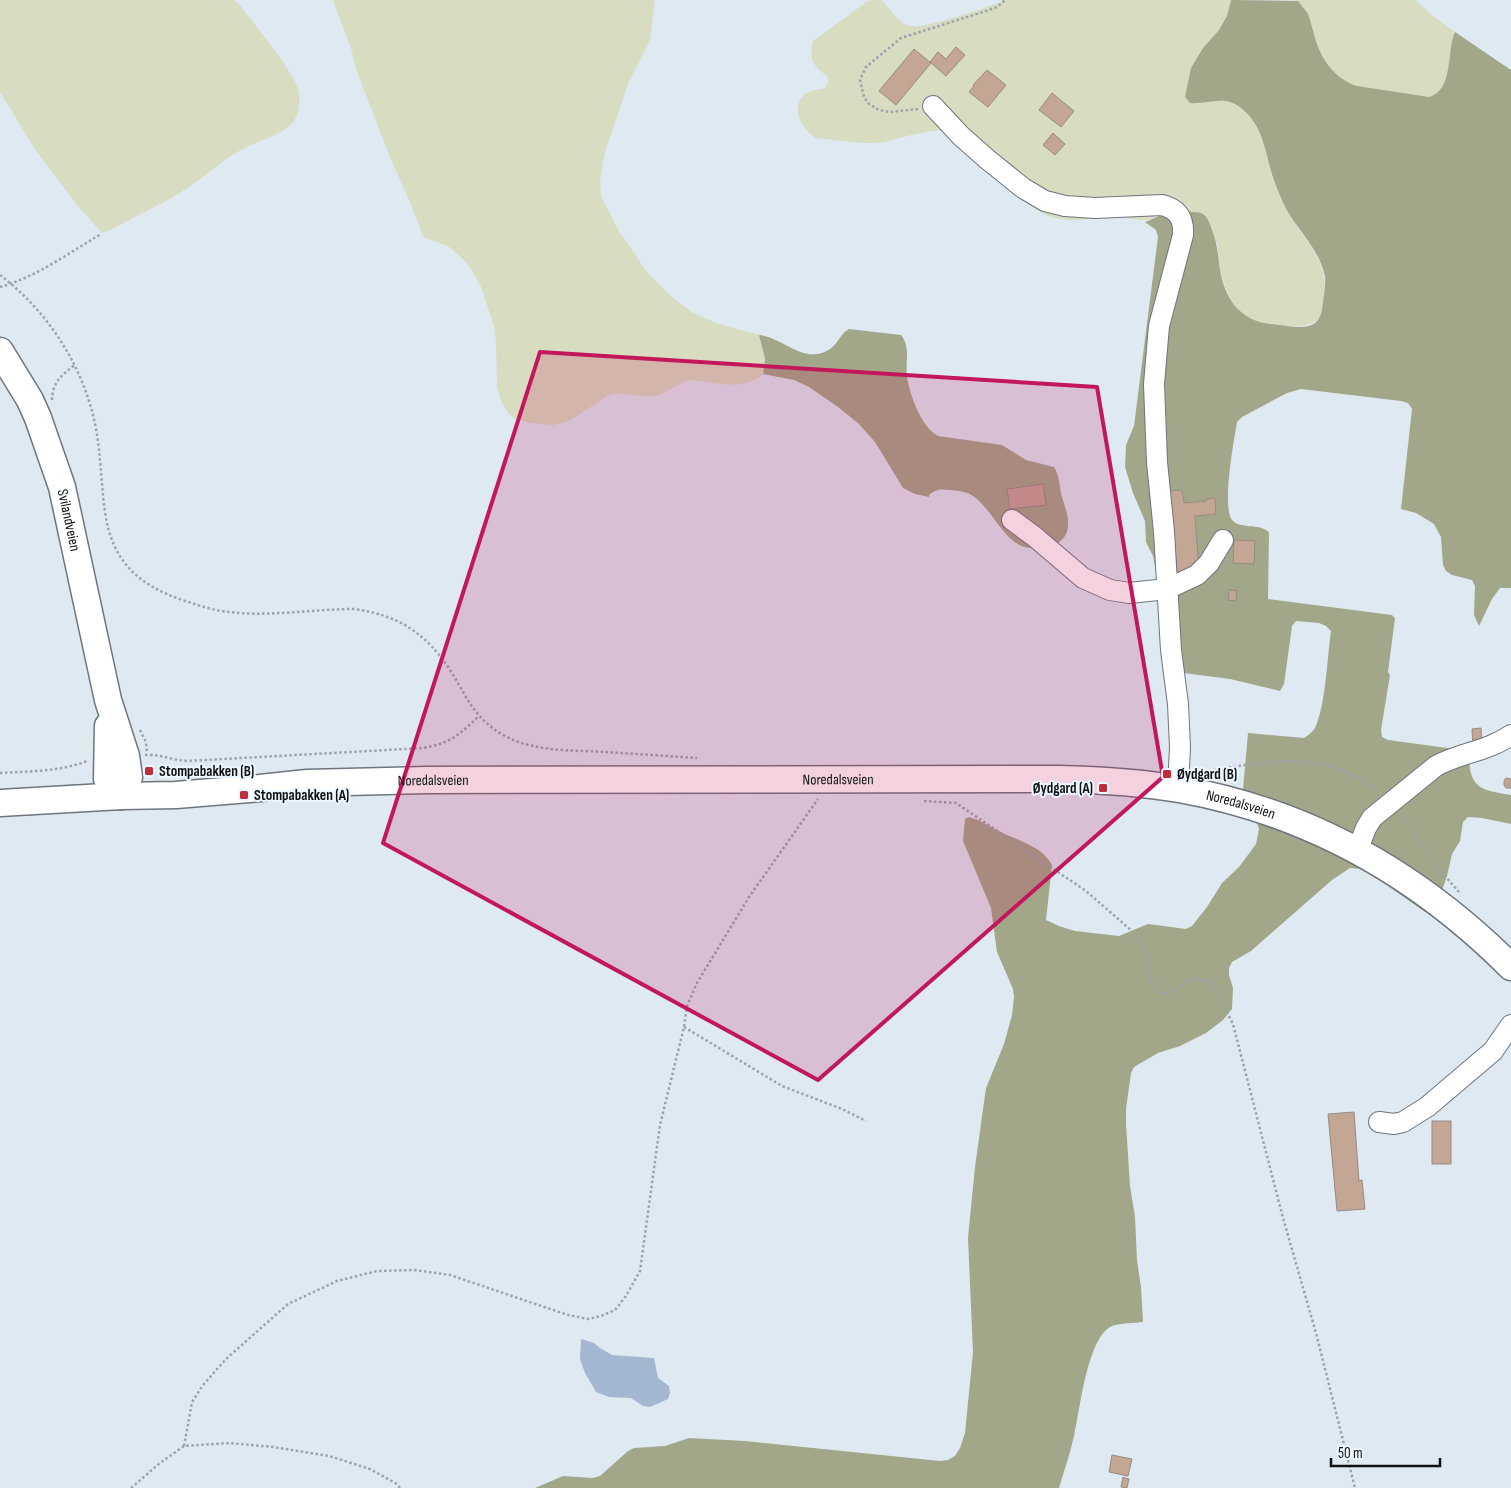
<svg xmlns="http://www.w3.org/2000/svg" width="1511" height="1488" viewBox="0 0 1511 1488" font-family="'Sofia Sans Condensed',sans-serif">
<style>
.green{fill:#d8dcc1}
.forest{fill:#a3a789}
.water{fill:#a4b7d1}
.building{fill:#c4a695;stroke:#968b85}
.lines{fill:none;stroke-linecap:round;stroke-linejoin:round}
.minor-casing{stroke:#6d767e;stroke-width:22}
.major-casing{stroke:#6d767e;stroke-width:29}
.path{stroke:#9ca4ab;stroke-width:2.5;stroke-dasharray:2.5 2.5;stroke-linecap:butt}
.minor{stroke:#fff;stroke-width:20}
.major{stroke:#fff;stroke-width:26}
.marked{fill:#c2185b;fill-opacity:0.2;stroke:#c2185b;stroke-width:4;stroke-linejoin:round}
.poi-dot{fill:#be2d39;stroke:#ecf6ff;stroke-width:2}
.labels{text-anchor:middle;dominant-baseline:central;stroke-width:4;stroke-linejoin:round;paint-order:stroke}
.street-label{font-size:15px;fill:#0f1215;stroke:#ecf6ff}
.poi-label{font-size:15px;font-weight:bold;fill:#0f1215;stroke:#ecf6ff;text-anchor:start}
</style>
<rect width="100%" height="100%" fill="#dfe9f2"/>
<g class="green">
<path d="M0 0H234L239 4C251 20 297 76 299 92 300 99 299 113 295 119 287 134 257 141 243 149 226 157 212 171 196 182 173 199 148 210 123 223 116 227 110 231 102 233L78 206 52 172 36 151 0 92Z"/>
<path d="M333 0H655L650 40 628 84 605 152 600 181 601 196 619 231 647 272 674 299 692 312 716 323 759 335 765 359 763 374C744 392 714 382 690 380 677 383 666 395 653 396 639 398 624 391 609 395L569 421 553 425 530 423 515 419 508 413 501 401 497 387 496 343 494 326 481 287 472 270 462 258 448 246 425 238 422 234 412 207 388 152 357 72 351 48Z"/>
<path d="M873 0H882C889 8 899 24 910 26 926 29 980 9 999 3L1003 0H1231L1227 16 1219 30 1203 48 1197 104C1211 100 1228 98 1241 107 1265 126 1265 159 1275 185 1279 195 1284 204 1289 213 1300 234 1318 250 1324 275 1326 282 1324 309 1321 316 1313 333 1260 326 1247 317 1243 315 1238 310 1236 307 1221 289 1220 264 1217 242L1157 215C1143 227 1131 215 1114 216 1102 216 1089 220 1076 220 1067 220 1055 219 1046 215 1022 204 998 178 978 160 971 154 955 136 948 132 936 126 899 139 884 142 862 145 838 140 816 138 801 130 790 107 805 94 811 90 818 90 825 88L828 82 827 76C812 65 809 59 813 41L868 1Z"/>
<path d="M1296 0H1415L1433 16 1455 32C1446 52 1454 90 1429 97 1409 95 1365 92 1348 83 1333 75 1321 57 1316 41 1311 26 1309 9 1296 0Z"/>
</g>
<g class="forest">
<path d="M1231 0 1298 1C1301 5 1305 9 1308 14 1311 22 1313 32 1316 41 1322 61 1337 80 1357 86L1429 97C1454 90 1446 52 1455 32L1511 70V588H1500L1492 599 1479 626 1474 615 1475 586 1472 580 1452 575 1446 571 1443 565 1441 537 1434 524 1416 513 1401 509 1412 409 1408 403 1401 401 1301 389 1287 393 1242 417 1237 422C1234 440 1221 510 1233 521 1241 529 1258 523 1269 532L1268 599 1392 615 1395 618 1388 672 1390 675 1381 730 1382 737 1388 740 1462 750 1469 754C1469 789 1481 790 1511 795V824L1482 818 1468 817 1463 822 1460 841 1452 854 1447 876 1440 896 1425 912 1364 869 1350 868 1332 880 1251 951 1232 962 1229 968V975L1233 988 1232 1009 1223 1020 1206 1033 1180 1046 1158 1053 1134 1067 1131 1073 1126 1109V1124L1130 1186 1135 1217 1137 1260 1141 1287 1143 1322C1134 1323 1121 1323 1112 1326 1087 1337 1080 1411 1074 1436 1070 1454 1064 1471 1059 1488H535L563 1476 593 1478 600 1476 628 1451 634 1448 665 1446 689 1438 745 1441 940 1461 948 1460 955 1456 960 1448 965 1433 973 1352 968 1238 975 1167 986 1088 1004 1044 1012 1015 1014 997 1013 989 997 952 991 908 963 841 965 819 969 817C980 820 987 825 997 830 1015 840 1042 845 1052 865L1046 920 1059 926 1075 931 1119 936 1148 924 1186 929 1192 926 1207 907 1222 883 1239 867 1256 844 1259 829 1257 823 1242 806V800L1248 733 1304 738C1308 735 1312 733 1315 728 1326 704 1327 658 1331 631L1326 626 1319 623 1296 621 1292 626 1284 684 1280 691 1230 679 1176 672 1161 650 1159 630 1161 607 1160 591 1153 556 1146 542 1145 521 1133 493 1125 467 1126 445 1134 426 1158 237 1156 230 1145 222C1156 218 1164 212 1177 210 1182 210 1187 211 1192 212 1195 212 1200 212 1203 214 1208 218 1210 224 1212 230 1218 245 1218 259 1221 275 1227 302 1242 321 1271 324 1283 325 1297 329 1309 326 1320 323 1322 313 1323 302 1324 294 1326 284 1325 276 1320 253 1303 235 1291 217 1285 208 1280 196 1276 186 1265 159 1266 127 1241 108 1224 94 1207 105 1190 103L1185 97 1191 68 1203 48 1219 30 1227 16Z"/>
<path d="M849 329 901 335C911 347 905 363 907 377 910 395 921 427 938 436L1002 445 1026 460 1054 467C1060 476 1059 486 1062 497 1065 507 1069 516 1068 527 1066 547 1040 551 1024 547 1003 540 991 508 973 496 966 491 958 491 950 490 941 489 936 489 929 495V497L915 494 903 488 875 442 859 424 838 407 809 387 794 380 763 374 765 359 759 335C783 337 805 366 830 349 838 344 840 334 849 329Z"/>
</g>
<path class="water" d="M581 1339 594 1343 600 1348 612 1355 654 1358 658 1378 669 1386 670 1393 668 1399 650 1407 643 1406 631 1398 609 1397 596 1392 585 1373 580 1359Z"/>
<g class="building">
<path d="M956 47 965 55 946 76 930 62 938 52 946 59Z"/>
<path d="M914 49 931 63 896 105 879 91Z"/>
<path d="M987 70 1006 85 988 107 969 92 974 86 973 85Z"/>
<path d="M1052 93 1074 111 1061 127 1039 110Z"/>
<path d="M1053 133 1065 144 1055 155 1043 145Z"/>
<path d="M1043 484 1046 505 1010 509 1007 489Z"/>
<path d="M1182 490 1184 503 1206 501V499L1215 498 1216 514 1195 516 1199 571 1177 573 1169 491Z"/>
<path d="M1234 540 1255 541 1254 564 1233 563Z"/>
<path d="M1229 590 1237 591 1236 601 1228 600Z"/>
<path d="M1481 728 1482 745 1473 746 1472 729Z"/>
<path d="M1506 778 1511 779V788H1506L1504 785V781Z"/>
<path d="M1354 1112 1359 1181 1362 1180 1365 1209 1337 1211 1328 1114Z"/>
<rect x="1432" y="1121" width="19" height="43"/>
<path d="M1112 1455 1132 1459 1128 1476 1109 1472Z"/>
<path d="M1123 1477 1129 1479 1127 1488 1121 1487Z"/>
</g>
<g class="lines">
<defs>
<g id="minor">
<path d="M933 106 961 136 987 159 1023 188 1045 201 1065 206 1095 208 1162 205C1178 209 1184 219 1183 235L1159 326 1154 384 1157 462 1164 532 1171 650 1178 704 1180 747 1178 789"/>
<path d="M1012 520 1035 537 1083 578 1110 590 1129 593 1167 589 1197 575 1209 563 1223 540"/>
<path d="M1357 851 1366 828 1372 818 1436 766C1460 753 1488 751 1511 735"/>
<path d="M1379 1122 1394 1124 1403 1122 1427 1107 1493 1051 1511 1025"/>
</g>
<g id="major">
<path id="s1" d="M0 351 30 400 38 418 62 487 108 700 126 756 129 777 121 796"/>
<path d="M108 726 107 779 121 796"/>
<path id="s2" d="M0 803 121 796 176 795 260 788 307 783 427 780 1058 779C1099 780 1139 782 1179 789 1309 812 1419 875 1511 967"/>
</g>
</defs>
<use href="#minor" class="minor-casing"/>
<use href="#major" class="major-casing"/>
<g class="path">
<path d="M918 109 890 112 879 110 869 104 864 97 860 80 866 67 901 38 986 11 997 7 1005 0"/>
<path d="M0 275C49 312 85 369 96 429 101 456 101 484 105 512 112 561 137 584 182 600 195 604 208 609 222 611 266 618 310 609 354 609 398 615 426 633 450 670 468 698 473 718 505 736 535 752 572 750 606 752 636 754 667 756 697 758"/>
<path d="M0 287C36 277 69 253 101 234"/>
<path d="M52 400C52 383 62 374 75 365"/>
<path d="M140 730 146 742 147 753"/>
<path d="M145 755C159 754 172 760 187 761L423 748C451 743 459 735 479 716"/>
<path d="M1199 772C1214 771 1230 767 1245 765 1292 758 1341 759 1378 791"/>
<path d="M0 773C29 771 59 772 87 761"/>
<path d="M924 801 956 803 1086 891 1132 931 1148 956 1151 981 1157 993H1169L1192 979 1211 982 1233 1024 1283 1218 1316 1333 1355 1488"/>
<path d="M1401 814 1439 869 1459 892"/>
<path d="M684 1027 782 1086 842 1109 866 1121"/>
<path d="M184 1446 192 1402 203 1385 226 1359 288 1304 337 1281 377 1271 414 1270 450 1275 568 1315 588 1319 601 1316 615 1310 626 1296 640 1271 660 1125 684 1027 687 1006 697 983 749 897 818 799"/>
<path d="M131 1488 160 1463 184 1446 229 1443 273 1447 329 1456 370 1469 397 1484 400 1488"/>
</g>
<use href="#minor" class="minor"/>
<use href="#major" class="major"/>
</g>
<path class="marked" d="M540 352 1097 387 1163 777 818 1080 383 843Z"/>
<g class="poi-dot">
<rect x="144" y="766" width="10" height="10" rx="2.5"/>
<rect x="1162" y="769" width="10" height="10" rx="2.5"/>
<rect x="1098" y="783" width="10" height="10" rx="2.5"/>
<rect x="239" y="790" width="10" height="10" rx="2.5"/>
</g>
<g class="labels">
<g class="street-label">
<text stroke="none"><textPath href="#s1" startOffset="184">Svilandveien</textPath></text>
<text stroke="none"><textPath href="#s2" startOffset="839">Noredalsveien</textPath></text>
<text stroke="none"><textPath href="#s2" startOffset="434">Noredalsveien</textPath></text>
<text stroke="none"><textPath href="#s2" startOffset="1244">Noredalsveien</textPath></text>
</g>
<g class="poi-label">
<text x="159" y="771">Stompabakken (B)</text>
<text x="1177" y="774">Øydgard (B)</text>
<text x="1093" y="788" text-anchor="end">Øydgard (A)</text>
<text x="254" y="795">Stompabakken (A)</text>
</g>
</g>
<path d="M1331 1458v8h109v-8" fill="none" stroke="#0f1215" stroke-width="2.5"/>
<text x="1338" y="1458" font-size="15" fill="#0f1215" stroke="#ecf6ff" stroke-width="4" paint-order="stroke">50 m</text>
</svg>
